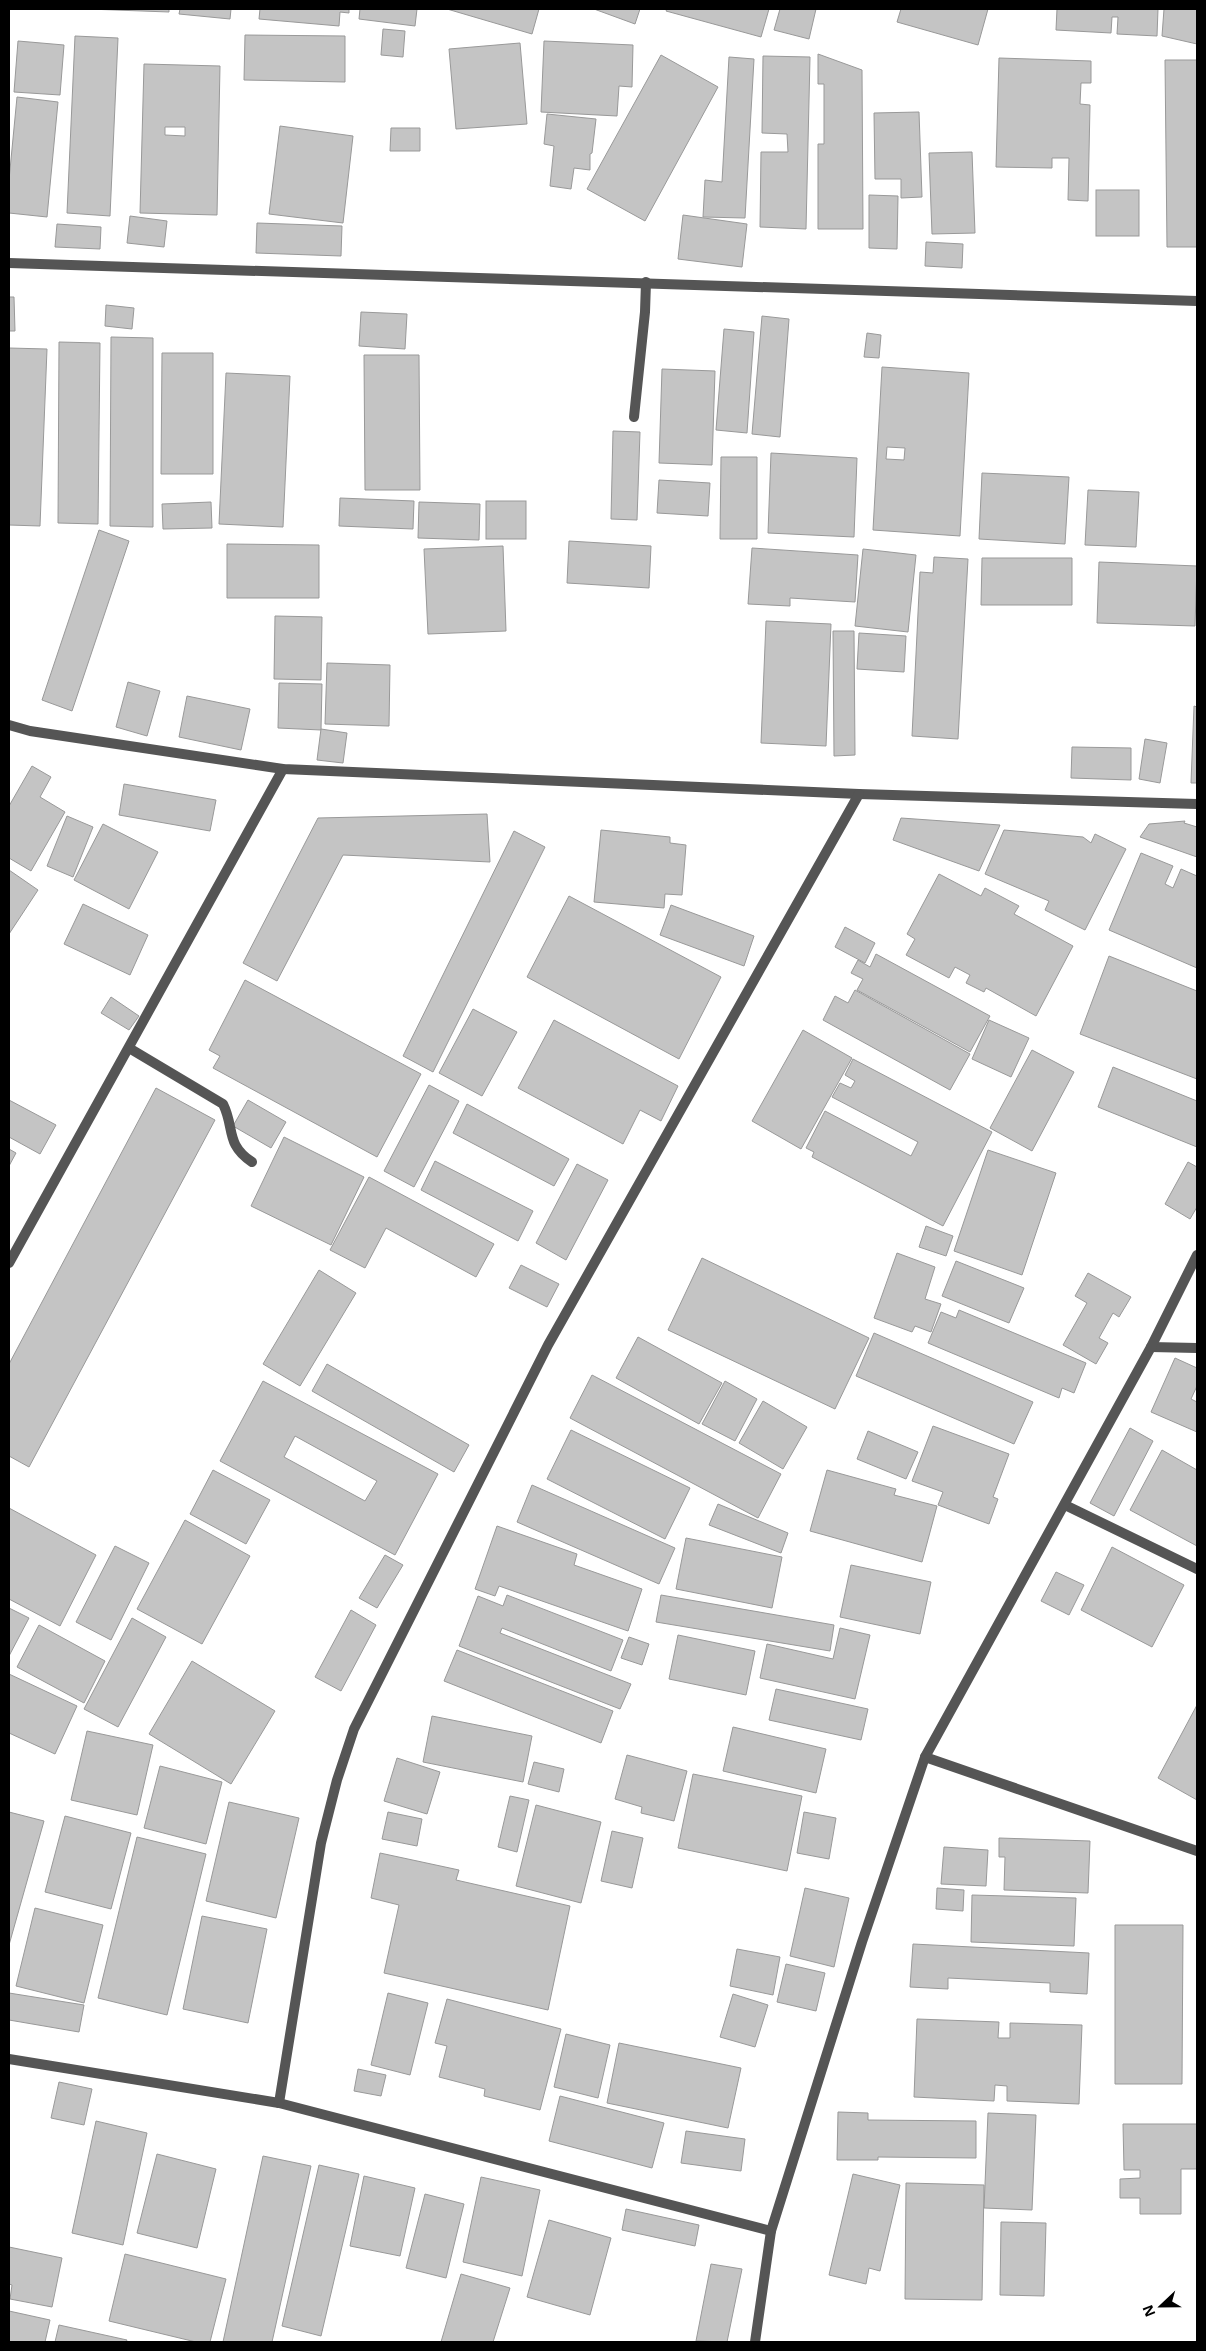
<svg xmlns="http://www.w3.org/2000/svg" width="1206" height="2351" viewBox="0 0 1206 2351" font-family="'Noto Sans',sans-serif">
<style>
.building{fill:#c4c4c4;stroke:#999;fill-rule:evenodd}
.lines{fill:none;stroke-linecap:round;stroke-linejoin:round}
.service{stroke:#555;stroke-width:10}
.minor{stroke:#555;stroke-width:10}
</style>
<rect width="100%" height="100%" fill="#fff"/>
<g class="building">
<path d="M88 9H169V12Z"/>
<path d="M180 9H231L230 19 179 14Z"/>
<path d="M260 9H349V13L340 12 339 26 259 19Z"/>
<path d="M360 9H417L415 26 359 19Z"/>
<path d="M447 9H539L532 34Z"/>
<path d="M594 9H640L635 24Z"/>
<path d="M667 9H769L761 37 666 11Z"/>
<path d="M780 9H816L809 39 774 30Z"/>
<path d="M901 9H988L978 45 897 22Z"/>
<path d="M1057 9H1158L1157 36 1117 34 1118 17H1112L1111 33 1056 30Z"/>
<path d="M1164 9H1197V44L1162 36Z"/>
<path d="M383 29 405 31 403 57 381 55Z"/>
<path d="M245 35 345 36V82L244 80Z"/>
<path d="M75 36 118 38 110 216 67 213Z"/>
<path d="M18 41 64 45 60 95 14 92Z"/>
<path d="M544 41 633 45 632 87 619 86 617 116 541 112Z"/>
<path d="M520 43 527 124 456 129 449 49Z"/>
<path d="M818 54 862 70 863 229H818V144H824V84H818Z"/>
<path d="M661 55 718 87 645 221 587 189Z"/>
<path d="M763 56 810 57 806 229 760 227 761 152H788L787 134 762 133Z"/>
<path d="M729 57 754 59 745 218 703 217 705 180 722 182Z"/>
<path d="M999 58 1091 61V83H1081L1080 104 1090 105 1088 201 1068 200 1069 158H1052V168L996 167Z"/>
<path d="M1165 60H1197V247H1167Z"/>
<path d="M144 64 220 66 217 215 140 213ZM165 127H185V136L165 135Z"/>
<path d="M17 97 58 102 47 217 9 213V180Z"/>
<path d="M919 112 922 197 901 198V179H875L874 113Z"/>
<path d="M547 114 596 119 592 153 590 154V170L574 168 571 189 550 186 554 146 544 144Z"/>
<path d="M280 126 353 136 343 223 269 214Z"/>
<path d="M391 128H420V151H390Z"/>
<path d="M972 152 975 233 932 234 929 153Z"/>
<rect x="1096" y="190" width="43" height="46"/>
<path d="M869 195 898 196 897 249 869 248Z"/>
<path d="M683 215 747 224 742 267 678 259Z"/>
<path d="M130 216 167 221 164 247 127 243Z"/>
<path d="M257 223 342 226 341 256 256 253Z"/>
<path d="M57 224 101 227 100 249 55 247Z"/>
<path d="M926 242 963 244 962 268 925 266Z"/>
<path d="M9 297H14L15 331H9Z"/>
<path d="M106 305 134 308 132 329 105 326Z"/>
<path d="M361 312 407 314 405 349 359 346Z"/>
<path d="M762 316 789 319 780 437 752 434Z"/>
<path d="M724 329 754 332 747 433 716 430Z"/>
<path d="M867 333 881 335 879 358 864 357Z"/>
<path d="M111 337 153 338V527L110 526Z"/>
<path d="M59 342 100 343 98 524 58 523Z"/>
<path d="M9 348 47 349 40 526 9 525Z"/>
<path d="M162 353H213V474H161Z"/>
<path d="M364 355H419L420 490H365Z"/>
<path d="M882 367 969 373 960 536 873 530ZM887 447 905 448 904 460 886 459Z"/>
<path d="M662 369 715 371 712 465 659 463Z"/>
<path d="M226 373 290 376 283 527 219 524Z"/>
<path d="M613 431 640 432 637 520 611 519Z"/>
<path d="M771 453 857 458 854 537 768 533Z"/>
<path d="M721 457H757V539H720Z"/>
<path d="M982 473 1069 477 1065 544 979 539Z"/>
<path d="M659 480 710 483 708 516 657 513Z"/>
<path d="M1088 490 1139 492 1136 547 1085 545Z"/>
<path d="M340 498 414 501 413 529 339 526Z"/>
<rect x="486" y="501" width="40" height="38"/>
<path d="M211 502 212 528 163 529 162 504Z"/>
<path d="M419 502 480 504 479 540 418 538Z"/>
<path d="M99 530 129 541 72 711 42 700Z"/>
<path d="M569 541 651 546 649 588 567 583Z"/>
<path d="M227 544 319 545V598H227Z"/>
<path d="M503 546 506 631 428 634 424 549Z"/>
<path d="M752 548 858 555 855 602 790 598V606L748 604Z"/>
<path d="M863 549 916 555 908 632 855 626Z"/>
<path d="M934 557 968 559 958 739 912 736 920 572 933 573Z"/>
<path d="M982 558H1072V605H981Z"/>
<path d="M1099 562 1197 566 1195 626 1097 623Z"/>
<path d="M275 616 322 617 321 680 274 679Z"/>
<path d="M766 621 831 624 826 746 761 743Z"/>
<path d="M833 631H854L855 755 834 756Z"/>
<path d="M859 633 906 636 904 672 857 669Z"/>
<path d="M327 663 390 665 389 726 325 724Z"/>
<path d="M128 682 160 691 147 736 116 727Z"/>
<path d="M279 683 322 684 321 730 278 728Z"/>
<path d="M187 696 250 709 241 750 179 737Z"/>
<path d="M1194 706 1197 707V783H1191Z"/>
<path d="M321 729 347 733 343 763 317 760Z"/>
<path d="M1145 739 1167 743 1160 783 1139 779Z"/>
<path d="M1072 747 1131 748V780L1071 778Z"/>
<path d="M32 766 51 777 40 797 65 812 31 871 9 858V806Z"/>
<path d="M124 784 216 800 210 831 119 815Z"/>
<path d="M487 814 490 862 343 855 277 981 243 963 318 818Z"/>
<path d="M67 816 93 827 73 877 47 866Z"/>
<path d="M901 818 1000 825 979 871 893 840Z"/>
<path d="M1185 821 1184 823 1197 827V857L1140 837 1149 824Z"/>
<path d="M103 824 158 852 129 909 74 880Z"/>
<path d="M601 830 670 837V843L686 845 682 895 665 894 664 908 594 902Z"/>
<path d="M1004 830 1083 837 1091 843 1095 834 1126 849 1085 930 1045 910 1049 901 985 874Z"/>
<path d="M514 831 545 847 433 1072 403 1056Z"/>
<path d="M1141 853 1173 866 1165 884 1173 888 1181 869 1197 876V968L1109 930Z"/>
<path d="M9 870 38 890 9 934Z"/>
<path d="M939 874 981 896 985 888 1019 906 1014 914 1073 946 1036 1016 986 988 984 992 966 983 970 975 955 967 949 978 906 955 915 939 907 934Z"/>
<path d="M569 896 721 977 679 1059 527 977Z"/>
<path d="M83 904 148 935 130 975 64 944Z"/>
<path d="M671 905 754 936 744 966 660 935Z"/>
<path d="M845 927 875 943 865 963 835 947Z"/>
<path d="M876 954 990 1016 970 1052 857 990 863 979 851 973 858 960 870 967Z"/>
<path d="M1109 956 1197 991V1079L1080 1034Z"/>
<path d="M245 980 421 1074 377 1157 213 1068 220 1056 209 1050Z"/>
<path d="M855 990 970 1054 950 1090 823 1020 835 996 848 1003Z"/>
<path d="M111 997 139 1016 129 1030 101 1013Z"/>
<path d="M473 1009 517 1032 482 1096 439 1073Z"/>
<path d="M554 1020 678 1086 661 1121 640 1110 623 1144 518 1088Z"/>
<path d="M989 1020 1029 1038 1011 1077 972 1059Z"/>
<path d="M803 1030 852 1058 801 1149 752 1121Z"/>
<path d="M1032 1050 1074 1072 1032 1151 990 1128Z"/>
<path d="M853 1059 992 1132 943 1226 812 1157 814 1152 806 1148 825 1111 911 1156 918 1142 832 1097 840 1083 851 1088 855 1081 845 1075Z"/>
<path d="M1113 1067 1197 1101V1147L1098 1107Z"/>
<path d="M429 1085 459 1101 414 1187 384 1171Z"/>
<path d="M156 1088 215 1120 29 1467 9 1456V1364Z"/>
<path d="M9 1100 56 1125 40 1154 9 1137Z"/>
<path d="M248 1100 286 1122 271 1148 233 1126Z"/>
<path d="M467 1104 569 1159 554 1186 453 1133Z"/>
<path d="M284 1137 364 1177 331 1245 251 1206Z"/>
<path d="M9 1149 16 1153 9 1166Z"/>
<path d="M988 1150 1056 1173 1022 1275 954 1251Z"/>
<path d="M435 1161 533 1211 518 1241 421 1190Z"/>
<path d="M1188 1162 1197 1167V1207L1190 1219 1165 1204Z"/>
<path d="M577 1164 608 1180 566 1260 536 1243Z"/>
<path d="M369 1177 494 1244 476 1277 386 1228 365 1268 330 1250Z"/>
<path d="M926 1226 953 1236 946 1256 919 1247Z"/>
<path d="M897 1253 935 1267 925 1299 941 1304 931 1332 915 1326 912 1332 874 1318Z"/>
<path d="M702 1258 869 1338 835 1409 668 1330Z"/>
<path d="M956 1261 1024 1288 1009 1323 942 1296Z"/>
<path d="M521 1265 559 1284 547 1307 509 1288Z"/>
<path d="M319 1270 356 1293 300 1386 263 1364Z"/>
<path d="M1088 1273 1131 1297 1119 1317 1113 1313 1099 1338 1108 1343 1096 1364 1063 1345 1087 1303 1075 1296Z"/>
<path d="M959 1310 1086 1363 1074 1393 1062 1388 1059 1398 928 1343 941 1312 956 1318Z"/>
<path d="M874 1333 1033 1402 1014 1444 856 1376Z"/>
<path d="M638 1337 722 1383 699 1424 616 1378Z"/>
<path d="M1175 1358 1197 1368V1386L1191 1399 1197 1402V1432L1151 1412Z"/>
<path d="M327 1364 469 1445 454 1472 312 1391Z"/>
<path d="M592 1375 781 1474 758 1518 570 1418Z"/>
<path d="M263 1381 438 1474 395 1555 220 1461ZM295 1436 377 1481 365 1501 284 1457Z"/>
<path d="M725 1381 757 1399 735 1441 702 1424Z"/>
<path d="M763 1401 807 1427 783 1469 739 1443Z"/>
<path d="M933 1426 1009 1454 993 1497 998 1499 989 1524 938 1505 943 1492 912 1481Z"/>
<path d="M1130 1428 1153 1441 1114 1516 1090 1503Z"/>
<path d="M571 1430 690 1488 665 1539 547 1479Z"/>
<path d="M868 1431 918 1452 906 1479 857 1459Z"/>
<path d="M1162 1450 1197 1470V1546L1130 1510Z"/>
<path d="M213 1470 270 1500 246 1544 190 1514Z"/>
<path d="M827 1470 896 1489 894 1495 937 1506 922 1562 810 1531Z"/>
<path d="M532 1485 675 1548 659 1584 517 1522Z"/>
<path d="M718 1504 788 1533 781 1553 709 1525Z"/>
<path d="M9 1508 96 1555 60 1626 9 1599Z"/>
<path d="M185 1520 250 1556 202 1644 137 1609Z"/>
<path d="M497 1526 577 1554 574 1565 642 1589 628 1631 499 1586 495 1596 475 1589Z"/>
<path d="M686 1538 782 1557 772 1608 676 1589Z"/>
<path d="M115 1546 149 1563 111 1640 76 1622Z"/>
<path d="M1112 1547 1184 1585 1152 1647 1081 1610Z"/>
<path d="M385 1555 403 1565 377 1608 359 1598Z"/>
<path d="M851 1565 931 1582 920 1634 840 1617Z"/>
<path d="M1056 1572 1084 1585 1069 1615 1041 1601Z"/>
<path d="M507 1595 623 1640 611 1671 502 1628 500 1633 631 1684 620 1709 459 1646 478 1596 503 1606Z"/>
<path d="M661 1595 834 1625 830 1651 656 1622Z"/>
<path d="M9 1608 29 1618 9 1656Z"/>
<path d="M351 1610 376 1625 341 1691 315 1677Z"/>
<path d="M132 1618 166 1637 118 1727 84 1709Z"/>
<path d="M39 1625 105 1661 84 1703 17 1667Z"/>
<path d="M840 1628 870 1635 855 1699 760 1678 767 1644 833 1659Z"/>
<path d="M678 1635 755 1651 746 1695 669 1679Z"/>
<path d="M629 1637 649 1644 642 1665 621 1658Z"/>
<path d="M457 1650 613 1711 601 1743 444 1681Z"/>
<path d="M192 1661 275 1711 231 1784 149 1734Z"/>
<path d="M9 1674 77 1706 55 1754 9 1733Z"/>
<path d="M776 1689 868 1709 861 1740 769 1720Z"/>
<path d="M1197 1705V1800L1158 1778Z"/>
<path d="M432 1716 532 1736 523 1782 423 1762Z"/>
<path d="M733 1727 826 1749 816 1793 723 1771Z"/>
<path d="M87 1731 153 1745 137 1815 71 1800Z"/>
<path d="M627 1755 687 1771 674 1821 641 1813 642 1807 615 1799Z"/>
<path d="M397 1758 440 1772 427 1814 384 1801Z"/>
<path d="M534 1762 564 1769 559 1792 528 1784Z"/>
<path d="M160 1766 222 1782 206 1844 144 1828Z"/>
<path d="M693 1774 802 1796 787 1871 678 1848Z"/>
<path d="M510 1796 529 1800 517 1852 498 1847Z"/>
<path d="M229 1802 299 1818 276 1918 206 1901Z"/>
<path d="M536 1805 601 1822 581 1903 516 1886Z"/>
<path d="M9 1812 44 1821 9 1945Z"/>
<path d="M388 1812 422 1819 417 1846 382 1839Z"/>
<path d="M804 1812 836 1818 829 1859 797 1853Z"/>
<path d="M65 1816 131 1833 111 1909 45 1892Z"/>
<path d="M612 1831 643 1838 632 1888 601 1881Z"/>
<path d="M137 1837 206 1854 167 2015 98 1998Z"/>
<path d="M999 1838 1090 1841 1088 1893 1004 1890 1005 1857H999Z"/>
<path d="M944 1847 988 1850 986 1886 941 1884Z"/>
<path d="M380 1853 459 1870 456 1880 570 1906 548 2010 384 1973 399 1905 371 1898Z"/>
<path d="M805 1888 849 1898 834 1967 790 1956Z"/>
<path d="M937 1888 964 1890 963 1911 936 1909Z"/>
<path d="M972 1895 1076 1898 1074 1946 971 1942Z"/>
<path d="M35 1908 103 1925 84 2003 16 1986Z"/>
<path d="M202 1916 267 1929 248 2023 183 2009Z"/>
<path d="M1115 1925H1183L1182 2084H1115Z"/>
<path d="M913 1944 1089 1953 1087 1994 1050 1992V1983L948 1978V1989L910 1987Z"/>
<path d="M737 1949 780 1957 773 1995 730 1986Z"/>
<path d="M786 1964 825 1973 816 2011 777 2002Z"/>
<path d="M9 1993 84 2005 79 2032 9 2020Z"/>
<path d="M388 1993 428 2003 410 2075 371 2065Z"/>
<path d="M733 1994 768 2005 755 2047 720 2037Z"/>
<path d="M447 1999 561 2029 540 2110 484 2096 485 2089 439 2077 447 2046 435 2043Z"/>
<path d="M917 2019 999 2022 998 2038H1010V2023L1082 2025 1079 2104 1007 2101V2086L995 2085 994 2101 914 2097Z"/>
<path d="M566 2034 610 2045 598 2098 554 2087Z"/>
<path d="M619 2043 741 2068 728 2128 607 2103Z"/>
<path d="M358 2069 386 2075 381 2096 354 2091Z"/>
<path d="M59 2082 92 2089 84 2125 51 2118Z"/>
<path d="M560 2096 664 2123 652 2168 549 2141Z"/>
<path d="M838 2112 868 2113V2120L976 2121V2158L878 2157V2160H837Z"/>
<path d="M988 2113 1036 2115 1032 2210 984 2208Z"/>
<path d="M96 2121 147 2133 123 2245 72 2233Z"/>
<path d="M1123 2124H1197V2169H1181V2214H1140V2198H1120V2179L1140 2178V2170H1124Z"/>
<path d="M686 2131 745 2139 741 2171 681 2163Z"/>
<path d="M157 2154 216 2169 197 2248 137 2233Z"/>
<path d="M263 2156 311 2166 272 2342H223Z"/>
<path d="M319 2165 359 2174 321 2336 282 2326Z"/>
<path d="M853 2174 900 2185 880 2271 869 2268 866 2284 829 2275Z"/>
<path d="M364 2176 415 2188 400 2256 350 2246Z"/>
<path d="M481 2177 540 2190 522 2276 463 2262Z"/>
<path d="M906 2183 984 2185 982 2300 905 2299Z"/>
<path d="M425 2194 464 2204 446 2278 406 2268Z"/>
<path d="M626 2209 699 2225 695 2246 622 2230Z"/>
<path d="M549 2220 611 2238 590 2315 527 2297Z"/>
<path d="M1001 2222 1046 2223 1044 2296 1000 2295Z"/>
<path d="M9 2247 62 2258 52 2307 10 2299 12 2285 9 2284Z"/>
<path d="M125 2254 226 2279 210 2342H196L109 2321Z"/>
<path d="M711 2264 742 2269 727 2342 696 2341Z"/>
<path d="M461 2274 510 2288 493 2342H441Z"/>
<path d="M9 2311 50 2320 45 2342H9Z"/>
<path d="M59 2325 127 2340 126 2342H55Z"/>
</g>
<g class="lines">
<g class="service">
<path d="M634 417 645 312 646 282"/>
<path d="M129 1048 223 1104C235 1128 225 1144 252 1162"/>
<path d="M1065 1505 1197 1569"/>
</g>
<g class="minor">
<path d="M9 263 1197 301"/>
<path d="M9 725 30 731 283 769 859 794 1197 804"/>
<path d="M9 1263 283 769"/>
<path d="M1151 1347 1197 1348"/>
<path d="M925 1757 1197 1851"/>
<path d="M9 2059 279 2103 771 2231"/>
<path d="M279 2103 321 1843 337 1780 354 1729 548 1345 859 794"/>
<path d="M755 2342 771 2231 862 1942 925 1757 1151 1347 1197 1255"/>
</g>
</g>
<rect width="1206" height="2351" fill="none" stroke="#000000" stroke-width="20"/>
<g transform="translate(1161 2306) rotate(248)" stroke="#ffffff" stroke-width="4" paint-order="stroke">
<path d="M0-4L9 19L0 12L-9 19Z" fill="#000000"/>
<text y="-8" font-size="14" font-weight="bold" text-anchor="middle" fill="#000000">N</text>
</g>
</svg>
